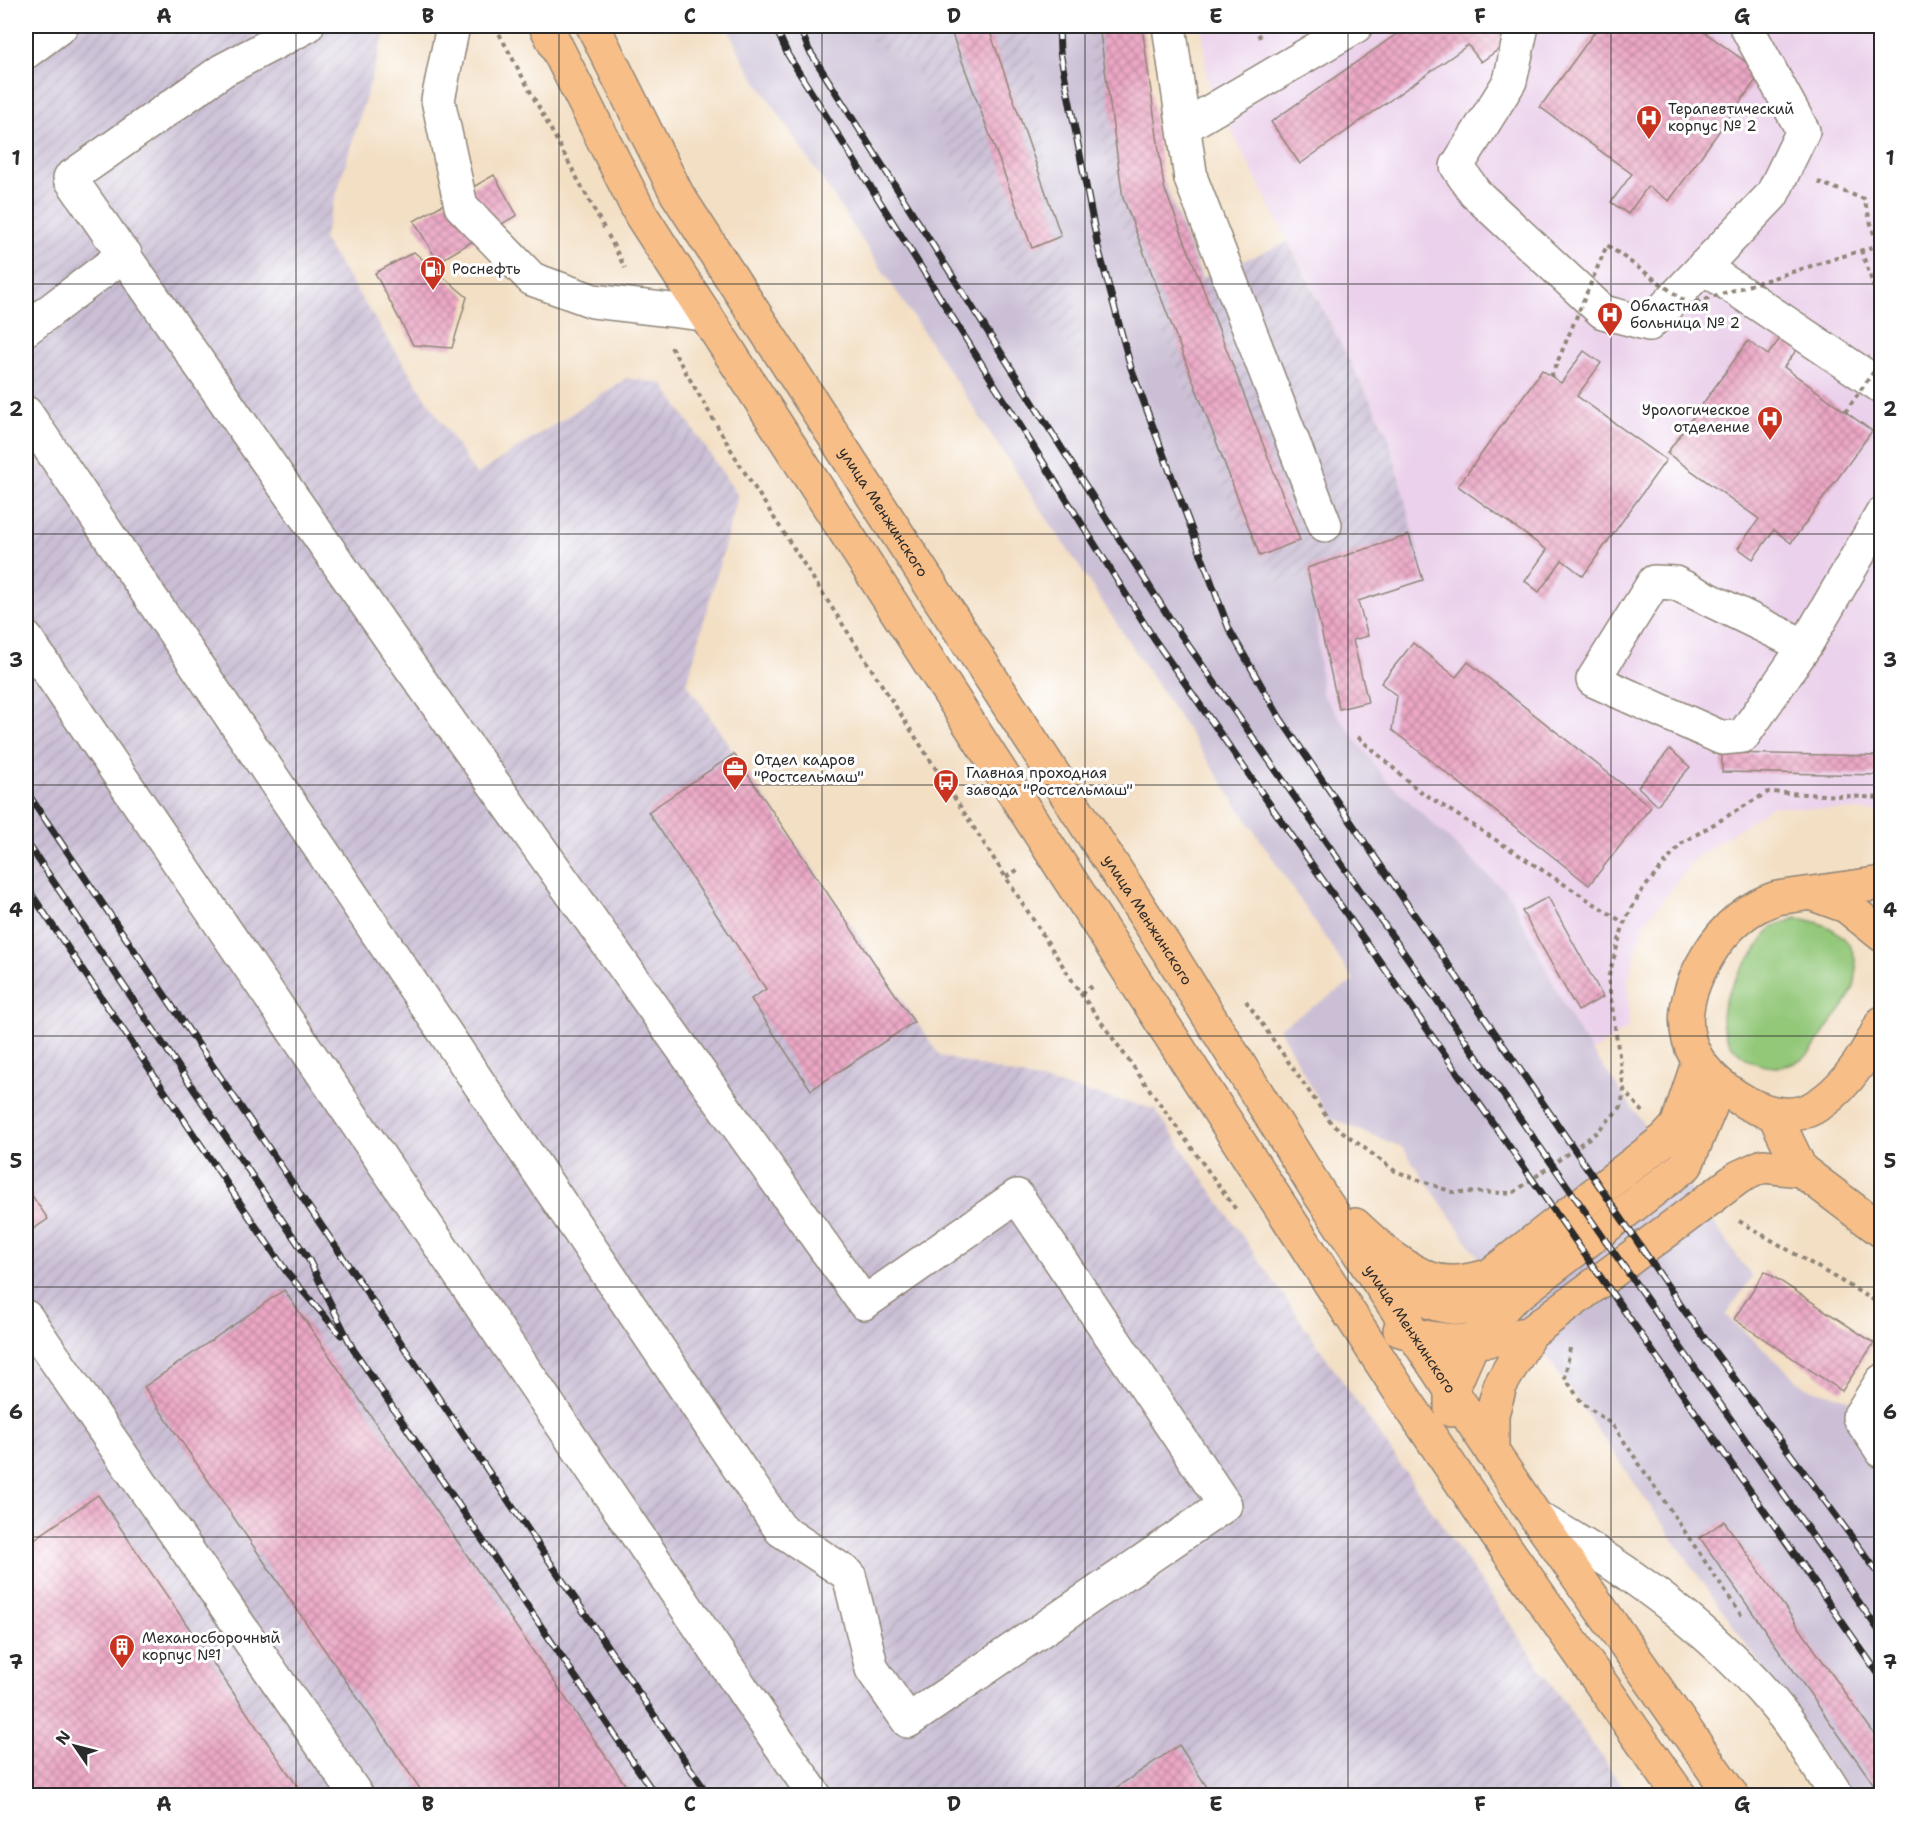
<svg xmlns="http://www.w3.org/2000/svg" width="1907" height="1821" viewBox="0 0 1907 1821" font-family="'Shantell Sans',sans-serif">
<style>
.built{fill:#ebd1eb}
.industrial{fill:url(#industrial-furrows)}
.railway{fill:#cbbfd5}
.green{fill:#93c879;stroke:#5f7a52;stroke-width:1.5}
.building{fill:url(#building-cross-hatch)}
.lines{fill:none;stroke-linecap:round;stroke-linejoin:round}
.minor-casing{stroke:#8f8578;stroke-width:36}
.major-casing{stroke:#8f8578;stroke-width:36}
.path{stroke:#8f8578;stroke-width:4;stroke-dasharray:4.5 4.5;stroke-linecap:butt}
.minor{stroke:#fff;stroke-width:33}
.major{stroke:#f7be88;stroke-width:33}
.rail-casing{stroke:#2b2b2b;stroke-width:7}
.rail{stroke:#fff;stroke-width:4.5;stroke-dasharray:14;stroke-linecap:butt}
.path-bridge{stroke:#8f8578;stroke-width:4;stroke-dasharray:4.5 4.5;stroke-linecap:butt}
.grid{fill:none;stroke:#2b2b2b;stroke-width:1.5;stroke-opacity:0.55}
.labels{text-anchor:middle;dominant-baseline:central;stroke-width:6;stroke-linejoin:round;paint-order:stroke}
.poi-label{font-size:15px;fill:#2b2b2b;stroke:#fff;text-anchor:start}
.street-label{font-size:15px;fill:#2b2b2b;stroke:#fff}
.neatline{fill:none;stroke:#2b2b2b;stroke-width:2}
.grid-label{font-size:20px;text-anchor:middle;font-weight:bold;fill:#2b2b2b}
</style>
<defs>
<pattern id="industrial-furrows" width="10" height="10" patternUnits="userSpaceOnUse" patternTransform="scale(1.5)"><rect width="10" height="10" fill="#cbbfd5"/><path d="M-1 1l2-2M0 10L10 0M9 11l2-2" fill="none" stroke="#aea4b7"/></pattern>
<pattern id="building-cross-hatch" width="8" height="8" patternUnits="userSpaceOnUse" patternTransform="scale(1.5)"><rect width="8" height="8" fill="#eca7c5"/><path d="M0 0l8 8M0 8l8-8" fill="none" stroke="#bf88a0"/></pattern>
</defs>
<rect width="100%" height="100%" fill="#fff"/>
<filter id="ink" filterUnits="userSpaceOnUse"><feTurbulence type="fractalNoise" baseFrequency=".0167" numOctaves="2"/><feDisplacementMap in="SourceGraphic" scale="12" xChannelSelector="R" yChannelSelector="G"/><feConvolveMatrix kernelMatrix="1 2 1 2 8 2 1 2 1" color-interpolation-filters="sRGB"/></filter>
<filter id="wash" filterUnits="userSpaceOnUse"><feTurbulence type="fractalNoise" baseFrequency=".008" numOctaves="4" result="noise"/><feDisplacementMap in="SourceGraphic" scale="24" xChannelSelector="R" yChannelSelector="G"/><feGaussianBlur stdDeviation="1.35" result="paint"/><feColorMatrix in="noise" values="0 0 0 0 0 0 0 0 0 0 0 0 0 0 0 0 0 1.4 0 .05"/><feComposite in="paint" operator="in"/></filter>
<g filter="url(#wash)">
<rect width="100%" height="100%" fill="#f3dfc4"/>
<path class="built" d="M1202 26H1881V812L1773 806 1695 858 1644 924 1628 979 1629 1027 1592 1052 1575 1027 1510 896 1385 779 1322 694 1314 591 1388 435 1208 85Z"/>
<g class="industrial">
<path d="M26 26H387L323 239 476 475 627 378 663 384 738 496 687 683 940 1056 1155 1109 1628 1795 26 1796Z"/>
<path d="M864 26H1029L1049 172 1070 263 1086 363 1032 308 1022 275 1001 269 911 61 904 64 900 55 871 43Z"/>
<path d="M1089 26H1140L1157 163 1202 278 1288 242 1388 435 1422 566 1357 586 1313 577 1278 582 1232 511 1110 195 1090 53Z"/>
</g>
<path class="railway" d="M727 26H864L871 43 900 55 904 64 911 61 1001 269 1022 275 1032 308 1085 362 1070 263 1049 172 1029 26H1089L1090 53 1110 195 1232 511 1278 582 1313 577 1322 694 1385 779 1510 896 1575 1027 1752 1277 1726 1315 1805 1387 1863 1403 1881 1424V1795H1850L1402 1147 1328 1117 1279 1028 1354 981 744 62Z"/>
<path class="green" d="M1797 918C1833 923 1862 941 1855 982 1852 999 1836 1015 1827 1028 1820 1038 1811 1055 1801 1060 1783 1069 1763 1070 1746 1058 1703 1028 1726 990 1751 957 1758 948 1764 936 1772 928 1778 923 1790 921 1797 918Z"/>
<g id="blocks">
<g class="building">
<path d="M949 26H988L1061 236 1032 248Z"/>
<path d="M1099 26H1142L1164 187 1300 540 1260 556 1123 198Z"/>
<path d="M1408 26H1499L1510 41 1481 62 1468 45 1300 164 1271 122Z"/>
<path d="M1599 26H1696L1761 73 1669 201 1648 186 1628 214 1611 202 1632 174 1540 107Z"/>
<path d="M494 175 517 215 438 262 414 221Z"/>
<path d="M414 252 467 297 452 348 413 345 375 273Z"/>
<path d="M1789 326 1805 338 1784 367 1872 431 1791 543 1774 530 1753 559 1738 548 1759 519 1667 453 1748 341 1768 355Z"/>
<path d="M1584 351 1601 363 1577 396 1666 460 1583 576 1562 560 1539 592 1525 581 1547 550 1458 486 1542 370 1561 383Z"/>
<path d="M1409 535 1423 580 1358 601 1368 636 1353 640 1368 702 1339 709 1307 568Z"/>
<path d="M1413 643 1456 677 1468 662 1651 807 1589 885 1392 730 1397 696 1381 683Z"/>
<path d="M1670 749 1690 767 1657 805 1638 787Z"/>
<path d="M1722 753 1882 756V775L1722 772Z"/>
<path d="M734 754 914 1022 811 1090 751 999 766 989 648 812Z"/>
<path d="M1548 897 1603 997 1578 1011 1522 911Z"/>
<path d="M26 1187 48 1219 26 1234Z"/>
<path d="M1765 1271 1874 1343 1842 1391 1734 1319Z"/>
<path d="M284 1290 633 1796H425L144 1387Z"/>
<path d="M98 1495 304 1796H26V1545Z"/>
<path d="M1724 1521 1882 1745V1796L1700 1538Z"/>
<path d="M1179 1745 1213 1796H1104Z"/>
</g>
</g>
</g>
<g filter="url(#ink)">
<use href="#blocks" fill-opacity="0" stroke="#8f8578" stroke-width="1.5"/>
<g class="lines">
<defs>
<g id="minor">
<path d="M453 26 438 100 461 206 532 279 593 301 705 314"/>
<path d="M1169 26 1191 179 1325 525"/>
<path d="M1522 26 1510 81 1457 166 1475 193 1603 312 1649 324 1772 195 1803 131 1746 26"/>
<path d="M26 52 61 26"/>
<path d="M1184 127 1356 26"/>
<path d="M1703 267 1882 387"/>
<path d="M26 329 125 254"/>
<path d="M26 413 781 1530 849 1575 872 1669 908 1721 1225 1505 1017 1196 864 1303 404 658 70 178 223 70 307 26"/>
<path d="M26 638 815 1796"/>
<path d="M1805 646 1675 583 1654 582 1593 680 1722 738 1743 736 1805 646 1882 514"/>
<path d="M26 1317 357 1796"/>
<path d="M1882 1381 1859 1417 1882 1451"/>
<path d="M1536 1517C1628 1568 1717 1633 1784 1716 1803 1741 1820 1769 1837 1796"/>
</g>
<g id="major">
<path d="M546 26 641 215 1399 1390 1501 1541 1680 1796"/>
<path id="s1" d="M593 26 677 194 1172 957 1319 1193 1536 1517 1732 1796"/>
<path d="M1882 883 1777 898C1747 907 1724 929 1708 955 1669 1019 1683 1067 1747 1103 1767 1114 1793 1119 1813 1108 1844 1091 1867 1054 1882 1023"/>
<path d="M1813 894 1846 906 1882 935"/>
<path d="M1774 1114 1801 1170 1882 1231"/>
<path d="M1355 1225C1377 1246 1405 1271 1434 1280 1453 1285 1472 1280 1489 1276L1665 1139 1677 1126 1698 1063"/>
<path d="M1388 1276C1426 1309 1460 1314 1508 1302"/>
<path d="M1400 1330C1444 1346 1486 1343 1530 1333L1739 1177 1763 1166 1801 1170"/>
<path d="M1451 1410V1392L1473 1342 1508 1302 1686 1165 1719 1086"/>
<path d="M1492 1452V1414L1500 1386 1530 1333"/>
</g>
</defs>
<use href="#minor" class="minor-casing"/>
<use href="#major" class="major-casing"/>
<g class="path">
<path d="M495 26 604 228"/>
<path d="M1254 26 1262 41"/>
<path d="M1818 182 1864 199 1882 263"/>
<path d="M608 235 625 268"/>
<path d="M1861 250 1882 310"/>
<path d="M671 347 740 465 1081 994 1237 1211"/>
<path d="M1358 737 1417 789 1624 923"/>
<path d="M1006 877 1019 869"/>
<path d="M1081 994 1095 984"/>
<path d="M1246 1001 1331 1123 1395 1171 1452 1192 1513 1193 1596 1133 1621 1107 1624 1090"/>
<path d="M1643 1112 1624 1090 1608 978 1624 923 1640 893 1682 843 1768 792 1882 798"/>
<path d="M1739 1221 1882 1305"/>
<path d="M1570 1348 1565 1378 1582 1403 1613 1425 1743 1618"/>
</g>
<use href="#minor" class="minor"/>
<use href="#major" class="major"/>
<defs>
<g id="rail">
<path d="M775 26 788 55 1154 639 1882 1679"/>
<path d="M799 26 809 50 1172 622 1882 1635"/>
<path d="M1059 26 1060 52 1098 247 1131 368 1229 629 1280 718 1686 1313 1882 1578"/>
<path d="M26 791 709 1796"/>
<path d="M26 841 309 1260 353 1349 656 1796"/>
<path d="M26 886 288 1274 341 1335"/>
</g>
</defs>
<use href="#rail" class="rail-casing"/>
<use href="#rail" class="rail"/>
<g class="path-bridge">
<path d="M1551 377 1607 245 1689 304 1882 244"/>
<path d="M1845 412 1882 360"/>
</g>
</g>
</g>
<path class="grid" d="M296 26V1796M559 26V1796M822 26V1796M1085 26V1796M1348 26V1796M1611 26V1796M26 284H1882M26 534H1882M26 785H1882M26 1036H1882M26 1287H1882M26 1537H1882"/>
<defs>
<symbol id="hospital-pin" viewBox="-11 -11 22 30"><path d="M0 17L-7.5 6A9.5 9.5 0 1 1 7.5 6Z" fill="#c8321e" stroke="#fff"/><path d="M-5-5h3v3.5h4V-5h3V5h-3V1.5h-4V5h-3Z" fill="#fff"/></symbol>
<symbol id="fuel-pin" viewBox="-11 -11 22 30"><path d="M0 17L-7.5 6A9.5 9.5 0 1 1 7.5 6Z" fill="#c8321e" stroke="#fff"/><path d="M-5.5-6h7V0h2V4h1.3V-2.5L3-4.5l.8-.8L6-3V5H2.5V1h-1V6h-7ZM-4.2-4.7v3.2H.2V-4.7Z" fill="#fff"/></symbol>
<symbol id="office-pin" viewBox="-11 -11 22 30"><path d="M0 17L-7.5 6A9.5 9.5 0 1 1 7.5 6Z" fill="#c8321e" stroke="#fff"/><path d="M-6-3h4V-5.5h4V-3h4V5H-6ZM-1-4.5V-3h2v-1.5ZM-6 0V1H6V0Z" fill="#fff"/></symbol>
<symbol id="bus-pin" viewBox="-11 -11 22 30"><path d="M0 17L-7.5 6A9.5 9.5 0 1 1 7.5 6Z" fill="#c8321e" stroke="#fff"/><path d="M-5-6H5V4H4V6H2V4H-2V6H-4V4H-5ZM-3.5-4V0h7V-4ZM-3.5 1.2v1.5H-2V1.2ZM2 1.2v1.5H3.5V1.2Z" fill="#fff"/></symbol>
<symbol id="building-pin" viewBox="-11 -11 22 30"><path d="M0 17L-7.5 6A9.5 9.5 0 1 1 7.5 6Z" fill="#c8321e" stroke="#fff"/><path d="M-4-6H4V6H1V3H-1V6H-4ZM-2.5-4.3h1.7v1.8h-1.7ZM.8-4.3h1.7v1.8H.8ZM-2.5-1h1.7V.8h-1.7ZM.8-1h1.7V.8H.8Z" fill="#fff"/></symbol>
</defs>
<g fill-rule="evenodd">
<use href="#hospital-pin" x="1634" y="103" width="30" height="40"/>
<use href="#fuel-pin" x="418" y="254" width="30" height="40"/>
<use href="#hospital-pin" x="1595" y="300" width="30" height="40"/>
<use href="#hospital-pin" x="1755" y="404" width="30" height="40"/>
<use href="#office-pin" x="720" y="754" width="30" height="40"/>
<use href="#bus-pin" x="931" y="767" width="30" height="40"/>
<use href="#building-pin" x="107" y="1632" width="30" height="40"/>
</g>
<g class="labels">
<g class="poi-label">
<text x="1668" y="109">Терапевтический<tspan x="1668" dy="17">корпус № 2</tspan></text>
<text x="452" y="269">Роснефть</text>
<text x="1630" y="306">Областная<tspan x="1630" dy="17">больница № 2</tspan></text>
<text x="1750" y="410" text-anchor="end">Урологическое<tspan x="1750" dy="17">отделение</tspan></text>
<text x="754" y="760">Отдел кадров<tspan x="754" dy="17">"Ростсельмаш"</tspan></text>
<text x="966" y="773">Главная проходная<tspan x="966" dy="17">завода "Ростсельмаш"</tspan></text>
<text x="142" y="1638">Механосборочный<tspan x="142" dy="17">корпус №1</tspan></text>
</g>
<g class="street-label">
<text stroke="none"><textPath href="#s1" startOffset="567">улица Менжинского</textPath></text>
<text stroke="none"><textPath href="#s1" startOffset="1053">улица Менжинского</textPath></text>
<text stroke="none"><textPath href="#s1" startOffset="1539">улица Менжинского</textPath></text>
</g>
</g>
<rect width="1907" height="1821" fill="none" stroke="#fff" stroke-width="66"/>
<g transform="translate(75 1746) rotate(305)" stroke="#ffffff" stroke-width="4.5" paint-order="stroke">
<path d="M0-4.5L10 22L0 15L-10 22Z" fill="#2b2b2b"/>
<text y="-9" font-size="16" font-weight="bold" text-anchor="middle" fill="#2b2b2b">N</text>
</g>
<rect x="33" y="33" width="1841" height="1755" class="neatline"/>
<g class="grid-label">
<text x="164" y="23">A</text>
<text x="428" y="23">B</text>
<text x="690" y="23">C</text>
<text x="954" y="23">D</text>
<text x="1216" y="23">E</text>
<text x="1480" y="23">F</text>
<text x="1742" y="23">G</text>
<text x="16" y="165">1</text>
<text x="1890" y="165">1</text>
<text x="16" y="416">2</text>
<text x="1890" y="416">2</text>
<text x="16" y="667">3</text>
<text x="1890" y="667">3</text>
<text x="16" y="917">4</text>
<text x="1890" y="917">4</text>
<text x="16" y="1168">5</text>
<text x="1890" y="1168">5</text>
<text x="16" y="1419">6</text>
<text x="1890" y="1419">6</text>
<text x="16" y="1669">7</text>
<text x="1890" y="1669">7</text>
<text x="164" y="1811">A</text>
<text x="428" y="1811">B</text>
<text x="690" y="1811">C</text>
<text x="954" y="1811">D</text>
<text x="1216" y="1811">E</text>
<text x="1480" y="1811">F</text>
<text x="1742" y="1811">G</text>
</g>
</svg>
